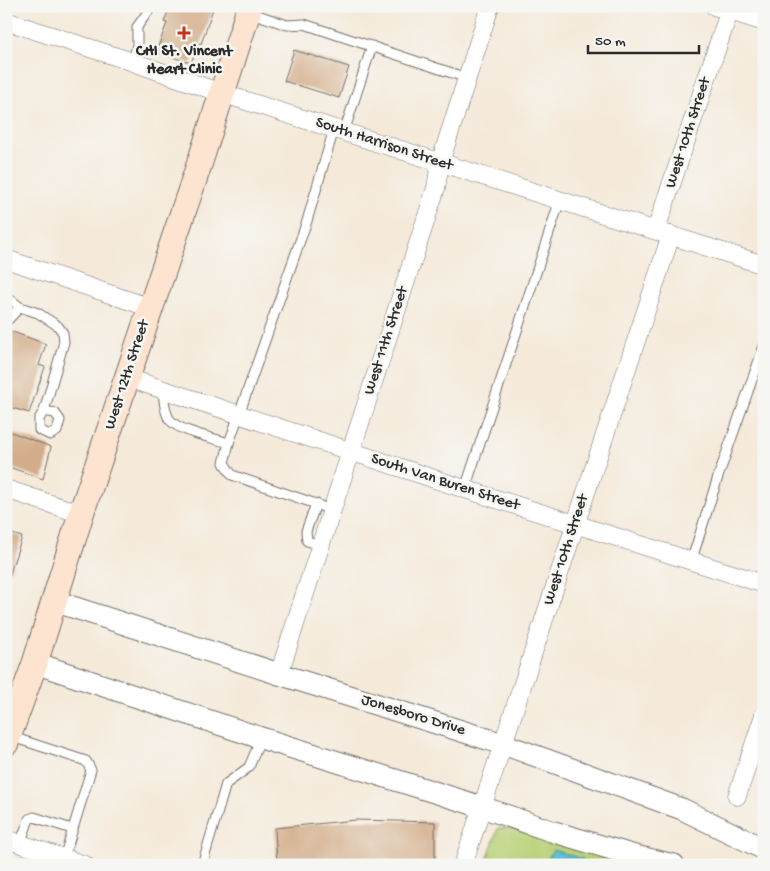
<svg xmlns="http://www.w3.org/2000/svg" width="770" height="871" viewBox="0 0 770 871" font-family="'Gochi Hand',sans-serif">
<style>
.green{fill:#b7d075;stroke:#717e50}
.water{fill:#5cc1da;stroke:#447682}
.building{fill:#d3ad8a}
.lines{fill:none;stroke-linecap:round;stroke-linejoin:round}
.service-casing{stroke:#726e68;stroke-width:11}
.minor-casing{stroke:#726e68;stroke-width:19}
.tertiary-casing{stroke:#726e68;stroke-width:23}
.secondary-casing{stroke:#726e68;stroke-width:27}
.service{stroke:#fff;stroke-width:9}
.minor{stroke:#fff;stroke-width:18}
.tertiary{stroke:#fff;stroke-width:21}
.secondary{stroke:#fde4d0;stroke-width:25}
.poi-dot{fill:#c8321e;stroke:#f6f6f2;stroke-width:2}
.labels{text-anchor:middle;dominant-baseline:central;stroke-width:5;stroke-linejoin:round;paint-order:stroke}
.poi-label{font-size:16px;font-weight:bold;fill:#2b2b2b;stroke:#f6f6f2}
.street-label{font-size:16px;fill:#2b2b2b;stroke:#f6f6f2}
</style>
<rect width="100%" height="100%" fill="#f6f6f2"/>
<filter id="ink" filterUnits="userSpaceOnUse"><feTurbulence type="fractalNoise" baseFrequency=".02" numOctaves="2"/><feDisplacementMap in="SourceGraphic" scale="10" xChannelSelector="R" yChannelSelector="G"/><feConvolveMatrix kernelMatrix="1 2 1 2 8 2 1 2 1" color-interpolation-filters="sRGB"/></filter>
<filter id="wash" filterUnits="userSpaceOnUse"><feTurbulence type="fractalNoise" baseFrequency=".0096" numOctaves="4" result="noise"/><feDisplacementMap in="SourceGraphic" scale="20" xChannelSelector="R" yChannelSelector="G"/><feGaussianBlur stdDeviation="1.12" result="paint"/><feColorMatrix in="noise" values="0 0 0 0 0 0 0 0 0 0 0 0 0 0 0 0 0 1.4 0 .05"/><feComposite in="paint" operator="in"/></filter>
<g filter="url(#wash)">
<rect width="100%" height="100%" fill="#f5eada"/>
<path class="green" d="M498 828H511L633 865H485Z"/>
<path class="water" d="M553 850 583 859 582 864 544 865Z"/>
<g id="blocks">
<g class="building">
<path d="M170 6H212L211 8 213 9 201 44 199 43 191 63 156 52 167 23 164 22Z"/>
<path d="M294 50 349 67 339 98 284 81Z"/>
<path d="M10 331 46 344 39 365 45 367 29 413 6 406V342Z"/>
<path d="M6 430 51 447 43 479 6 466Z"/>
<path d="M6 532 22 537 8 579H6Z"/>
<path d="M356 820 435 822V865H277L275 828Z"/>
</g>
</g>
</g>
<g filter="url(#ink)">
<use href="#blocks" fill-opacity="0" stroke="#726e68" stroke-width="1"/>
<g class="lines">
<defs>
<g id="service">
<path d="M249 12 287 25 304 24 467 78"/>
<path d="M133 62 137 45V27L152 6"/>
<path d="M344 132 372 46"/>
<path d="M6 296 20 307 38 313 58 326 63 333 64 342 44 411 39 419V430L50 435 57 431 60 420 55 413 44 411"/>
<path d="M6 322 20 307"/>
<path d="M163 390C164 399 164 412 170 420 180 432 214 438 229 443"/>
<path d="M465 489 560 200"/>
<path d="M316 504 306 531 307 541 321 545"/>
<path d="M332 511 316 504 232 475 224 463 229 443 307 221 334 129"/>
<path d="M691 562 718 477 764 346"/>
<path d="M9 736 86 761 91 770 64 858"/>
<path d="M20 844 29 819 34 817 72 829"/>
<path d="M202 865 226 784 249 767 261 738"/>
</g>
<g id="minor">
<path d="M714 6 764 22"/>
<path d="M6 21 133 62 221 93 764 265"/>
<path d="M656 230 731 6"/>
<path d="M6 259 151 308"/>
<path d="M128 378 465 489 764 584"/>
<path d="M6 489 81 514"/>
<path d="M279 674 436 188 440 163 490 6"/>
<path d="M737 796 764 715"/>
<path d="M6 839 85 865"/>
<path d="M463 865 671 235"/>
</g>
<g id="tertiary">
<path d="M54 601 279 674 503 744 682 809 764 849"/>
<path d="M35 663 261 738 482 807 551 831 635 856 674 865"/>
</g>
<path id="secondary" d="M6 743 35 663 81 514 199 165 250 6"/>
</defs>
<use href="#service" class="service-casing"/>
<use href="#minor" class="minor-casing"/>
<use href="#tertiary" class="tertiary-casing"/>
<use href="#secondary" class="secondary-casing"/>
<use href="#service" class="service"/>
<use href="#minor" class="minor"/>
<use href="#tertiary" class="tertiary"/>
<use href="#secondary" class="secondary"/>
</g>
</g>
<path class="poi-dot" d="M181.5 25.5h5v5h5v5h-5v5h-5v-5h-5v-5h5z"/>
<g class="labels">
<g class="poi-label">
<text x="184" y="52">CHI St. Vincent<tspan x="184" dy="18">Heart Clinic</tspan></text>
</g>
<g class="street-label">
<text transform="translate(689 133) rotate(-72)">West 10th Street</text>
<text transform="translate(384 145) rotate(18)">South Harrison Street</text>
<text transform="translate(387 341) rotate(-72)">West 11th Street</text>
<text transform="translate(128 375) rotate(-72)">West 12th Street</text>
<text transform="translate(445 483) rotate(18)">South Van Buren Street</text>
<text transform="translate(567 550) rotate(-72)">West 10th Street</text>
<text transform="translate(413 716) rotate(17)">Jonesboro Drive</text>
</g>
</g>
<rect width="770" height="871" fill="none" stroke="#f6f6f2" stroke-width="25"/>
<path d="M588 45v8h111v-8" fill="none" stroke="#2b2b2b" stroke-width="2.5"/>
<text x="595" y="45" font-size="15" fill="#2b2b2b" stroke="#f6f6f2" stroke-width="4" paint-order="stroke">50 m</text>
</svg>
